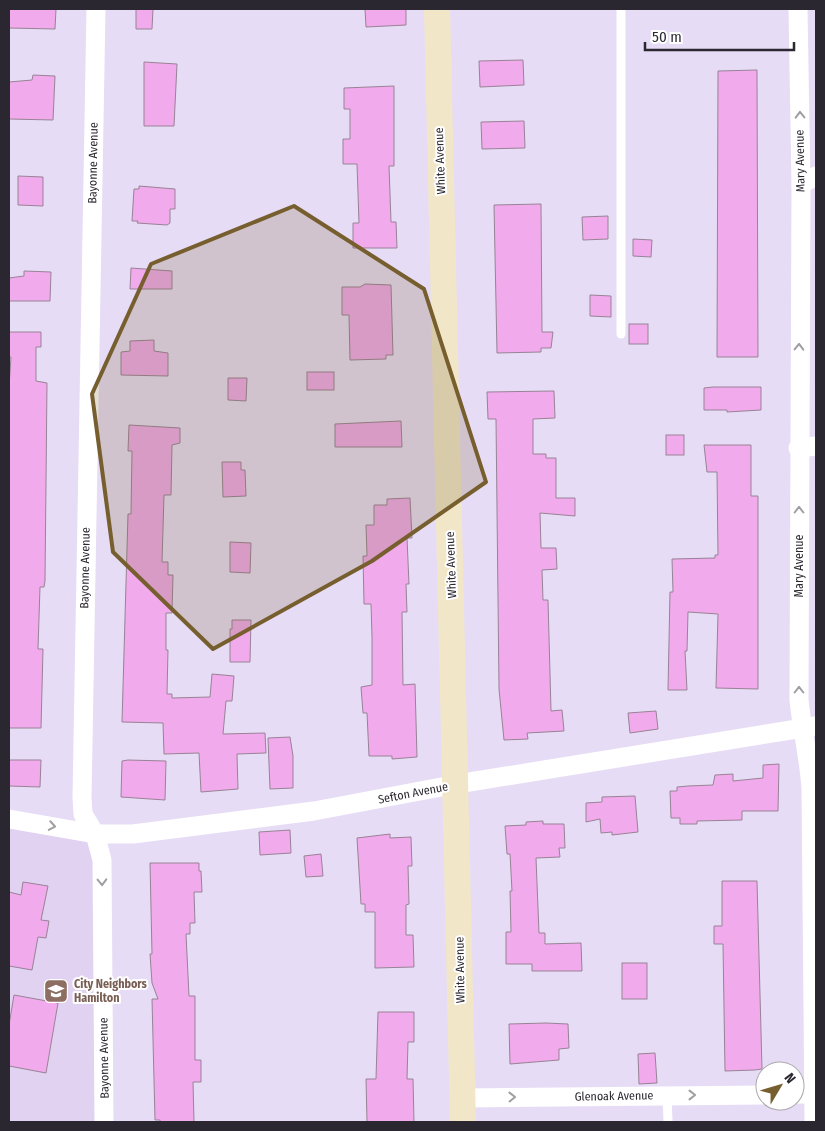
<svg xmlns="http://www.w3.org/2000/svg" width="825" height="1131" viewBox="0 0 825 1131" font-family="'Fira Sans Condensed',sans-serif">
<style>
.built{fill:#e1d2f2}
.building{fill:#f1aaeb;stroke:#988396}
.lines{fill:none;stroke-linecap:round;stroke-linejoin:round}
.lane{stroke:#fff;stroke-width:9}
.street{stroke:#fff;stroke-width:19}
.secondary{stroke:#f1e7c8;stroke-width:26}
.oneway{stroke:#a09ea2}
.marked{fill:#765e2e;fill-opacity:0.2;stroke:#765e2e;stroke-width:4;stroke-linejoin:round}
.labels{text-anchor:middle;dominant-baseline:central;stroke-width:4;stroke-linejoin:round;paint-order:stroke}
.street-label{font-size:12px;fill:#2b2730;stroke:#fff}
.education-label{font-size:12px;font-weight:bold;fill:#785e54;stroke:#fff;text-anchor:start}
</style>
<rect width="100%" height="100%" fill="#e7dcf5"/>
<path class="built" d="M9 819 95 834 104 1122H9Z"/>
<g class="building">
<path d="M9 9H56L55 29 9 28Z"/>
<path d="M136 9H153L152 29H136Z"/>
<path d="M365 9H406V25L366 27Z"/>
<path d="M523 60 524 85 480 87 479 61Z"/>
<path d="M144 62 177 64 174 126H144Z"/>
<path d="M757 70 758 357H717L718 71Z"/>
<path d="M33 75 55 76 53 120 9 119V82L32 80Z"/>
<path d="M394 86V166H389L391 222H396L397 248H353V223H359L357 164H343V139H350V109H344V88Z"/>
<path d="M524 121 525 148 482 149 481 122Z"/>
<path d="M18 176 43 177V206L18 205Z"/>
<path d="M139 186 175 189V209H170V223L167 225 137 223 138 221H132L134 189H139Z"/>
<path d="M541 204 542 332H553L551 348H541V352L497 353 494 205Z"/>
<path d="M608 216V239L583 240 582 217Z"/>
<path d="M633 239 652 240 651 257 633 256Z"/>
<path d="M131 268 172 271V289H130Z"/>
<path d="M24 271 51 272 50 301H9V278L24 276Z"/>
<path d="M365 284 391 285 393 355H386V359L350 360 349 315H342V287H360Z"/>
<path d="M590 295 611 296V317L590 316Z"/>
<rect x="629" y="324" width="19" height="20"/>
<path d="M9 332H41V347H36V381L47 383 45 581 44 587H40L38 649H43L41 728H9V387L11 357H9Z"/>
<path d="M154 340V351L168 353V376L121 375V352L130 351V341Z"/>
<rect x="307" y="372" width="27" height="18"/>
<path d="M228 378H247L246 401 228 400Z"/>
<path d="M713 387H761V410L727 412V410H704V388Z"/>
<path d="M554 391 555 418 533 419V454H546V458H556V498H575V516L540 513 541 548H556L557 569 542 570 543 600H548L551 711 562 710 564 731 527 733 528 739 504 740 499 689 496 419H488L487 392Z"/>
<path d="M401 421 402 447H335V424Z"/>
<path d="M129 425 180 428V443L172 445 171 495H164L162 562H168V575H173L172 613H166V650H168L167 694H172V698L210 697 212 674 234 676 232 701H226L223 734 265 733 266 753 237 754 238 789 201 792 199 753 164 754 163 723 122 722 128 514H131L132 451H128Z"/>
<rect x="666" y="435" width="18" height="20"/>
<path d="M704 445H751V496H758V689L716 688 718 614 688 612 687 651H685L687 690H668L670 592H673L672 559 715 558V555H718L717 472H707Z"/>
<path d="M222 462H241V470H245L246 496 223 497Z"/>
<path d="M410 498 412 538H407L409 584H406L407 612H402L403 685 415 684 417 757 392 759V756H369L367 713H363L361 687 372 685V637L371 604H364L363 556H367L366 525H374V505H387V499Z"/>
<path d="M230 542 251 543 250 573 230 572Z"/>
<path d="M232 620H251L250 662H230V629H232Z"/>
<path d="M656 711 658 729 630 733 628 713Z"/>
<path d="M290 737 293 756V788L270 789 268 738Z"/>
<path d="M9 760H41L40 787 9 786Z"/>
<path d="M128 760 166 761 165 800 121 797 122 761Z"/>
<path d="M779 764 778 811H742V820L697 821V824H680V818H671L670 791H677V787L688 786 713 785 715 775 733 774V781L763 778V765Z"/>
<path d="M635 796 638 832 612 835V832L601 833 600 819 586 822V803L602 802V797Z"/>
<path d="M543 821V824H564L565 848H559L560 857 536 858 539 933H545V944L581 943 582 971H532V964H506V932H511L510 891H512L510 854H507L505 826 526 825V822Z"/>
<path d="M290 830 291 853 260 855 259 832Z"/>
<path d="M390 834V838L411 837 412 866H408L409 904 406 905V935H413L414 967 375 968V912H365V904H361L357 838Z"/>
<path d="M321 854 323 876 306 877 304 856Z"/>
<path d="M150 863H199V871H201L202 892H194L195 923H190V934H186L189 996H195V1060H201V1082H193L194 1122H160V1120H155L152 999H158L152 983 150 954H152Z"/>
<path d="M722 881H757L762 1069 755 1070 725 1071 723 944H714V926H722Z"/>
<path d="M23 882 48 886 41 920 49 921 46 938 38 937 32 970 9 966V892L21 895Z"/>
<rect x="622" y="963" width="25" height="36"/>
<path d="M14 995 58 1003 46 1073 9 1066V1025Z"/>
<path d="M378 1012H414V1042H408L407 1079H413L414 1122H367L366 1079H376Z"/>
<path d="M546 1023 568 1024 569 1048 559 1049V1060L510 1064 509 1024Z"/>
<path d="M655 1053 657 1083 639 1084 638 1054Z"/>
</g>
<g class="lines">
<g class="lane">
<path d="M621 9V334"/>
<path d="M667 1095 668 1122"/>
</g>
<g class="street">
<path d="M96 9 82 798 83 814 95 834 102 860 104 1122"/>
<path d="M798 9 801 184 799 700C802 730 809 758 811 788L814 1122"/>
<path d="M801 184 816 176"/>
<path d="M798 448 816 446"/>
<path d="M9 819 95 834H133L314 811 457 784 816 726"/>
<path d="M795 1094H814"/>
<path d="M463 1098 765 1095"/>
</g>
<path class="secondary" d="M437 9 463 1122"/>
</g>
<defs><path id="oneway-chevron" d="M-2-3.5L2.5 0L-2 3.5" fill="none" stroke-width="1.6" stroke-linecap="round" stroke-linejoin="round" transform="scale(1.25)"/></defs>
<g class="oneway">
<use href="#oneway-chevron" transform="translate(800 115) rotate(-91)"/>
<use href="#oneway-chevron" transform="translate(799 347) rotate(-89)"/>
<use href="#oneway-chevron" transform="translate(799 510) rotate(-90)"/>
<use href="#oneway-chevron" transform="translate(799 690) rotate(-90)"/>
<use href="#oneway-chevron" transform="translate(52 826) rotate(10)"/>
<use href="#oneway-chevron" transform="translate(102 882) rotate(89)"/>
<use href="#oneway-chevron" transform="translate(692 1095)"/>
<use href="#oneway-chevron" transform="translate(512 1097) rotate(-1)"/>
</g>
<path class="marked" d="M294 206 424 289 486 482 372 561 213 649 113 552 92 394 151 264Z"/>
<defs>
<symbol id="school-square" viewBox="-11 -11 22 22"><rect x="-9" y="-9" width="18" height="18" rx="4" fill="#8d6e63" stroke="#fff"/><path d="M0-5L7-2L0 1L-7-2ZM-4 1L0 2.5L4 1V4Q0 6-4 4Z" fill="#fff"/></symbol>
</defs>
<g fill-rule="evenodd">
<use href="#school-square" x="42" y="977" width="28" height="28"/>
</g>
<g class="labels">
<g class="street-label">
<text transform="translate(440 161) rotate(-92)">White Avenue</text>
<text transform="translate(800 161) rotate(-91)">Mary Avenue</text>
<text transform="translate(93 163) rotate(-89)">Bayonne Avenue</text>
<text transform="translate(451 565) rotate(-92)">White Avenue</text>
<text transform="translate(799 566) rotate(-90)">Mary Avenue</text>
<text transform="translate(85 568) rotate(-89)">Bayonne Avenue</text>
<text transform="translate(413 793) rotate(-11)">Sefton Avenue</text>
<text transform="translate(460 970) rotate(-91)">White Avenue</text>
<text transform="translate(104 1058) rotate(-91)">Bayonne Avenue</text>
<text transform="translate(614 1096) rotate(-1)">Glenoak Avenue</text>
</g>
<g class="education-label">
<text x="74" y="984">City Neighbors<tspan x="74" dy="14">Hamilton</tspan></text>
</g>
</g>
<rect width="825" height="1131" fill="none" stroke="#2b2730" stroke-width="20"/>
<g transform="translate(780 1086) rotate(52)"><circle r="24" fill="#ffffff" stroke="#aaa9ac"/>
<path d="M0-4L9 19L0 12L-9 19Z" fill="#765e2e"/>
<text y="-8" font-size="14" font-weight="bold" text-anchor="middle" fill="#2b2730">N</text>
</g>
<path d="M645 42v8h149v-8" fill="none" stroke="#2b2730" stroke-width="2.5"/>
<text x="652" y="42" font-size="15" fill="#2b2730" stroke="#ffffff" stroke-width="4" paint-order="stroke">50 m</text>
</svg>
